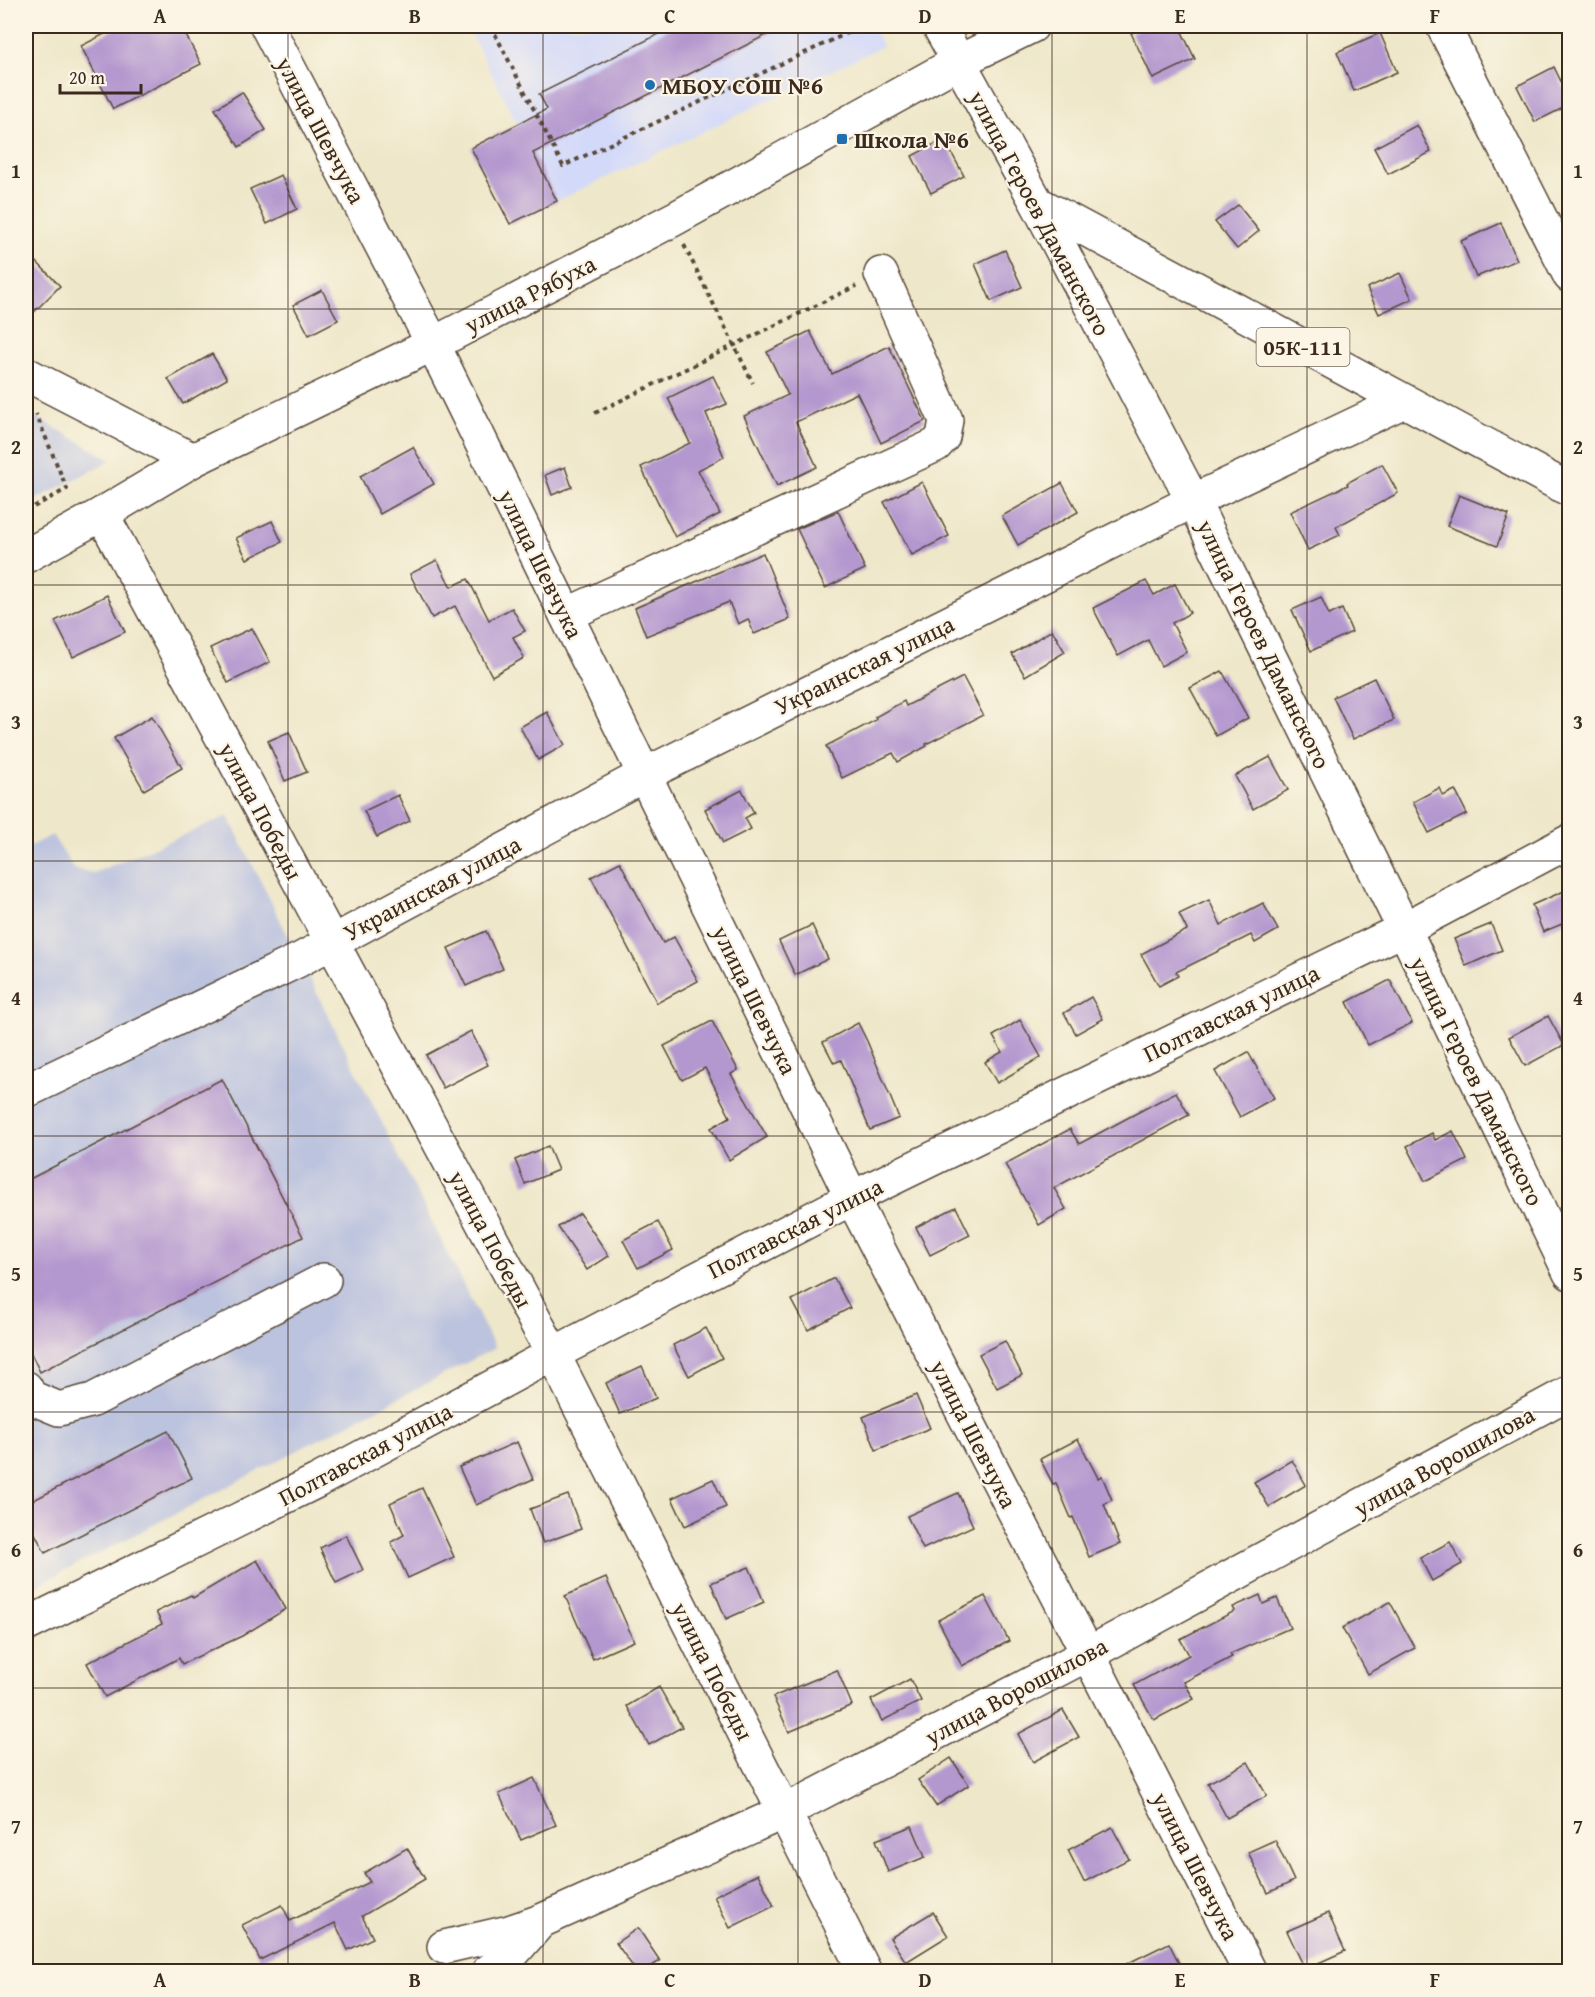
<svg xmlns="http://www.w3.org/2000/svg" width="1595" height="1997" viewBox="0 0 1595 1997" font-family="'Gentium Book Plus',serif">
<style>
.built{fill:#d3d9f9}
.industrial{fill:#bcc3de}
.building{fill:#b397cf}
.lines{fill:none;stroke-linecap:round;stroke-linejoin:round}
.minor-casing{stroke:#564638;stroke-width:36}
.major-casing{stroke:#564638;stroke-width:36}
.path{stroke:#564638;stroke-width:4;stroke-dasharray:4.5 4.5;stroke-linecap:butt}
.minor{stroke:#fff;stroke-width:33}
.major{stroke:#fff;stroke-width:33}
.grid{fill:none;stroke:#3b2a1e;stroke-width:1.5;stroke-opacity:0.55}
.poi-dot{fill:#1f6fb2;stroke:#fcf5e5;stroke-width:2}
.labels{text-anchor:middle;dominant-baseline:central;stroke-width:4.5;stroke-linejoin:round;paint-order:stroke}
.shield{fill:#fcf5e5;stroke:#75675a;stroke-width:1.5}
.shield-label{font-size:22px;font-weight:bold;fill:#3b2a1e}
.poi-label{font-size:24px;font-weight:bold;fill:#3b2a1e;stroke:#fcf5e5;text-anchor:start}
.street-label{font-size:24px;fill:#3b2a1e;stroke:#fcf5e5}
.neatline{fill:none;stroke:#3b2a1e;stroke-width:2}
.grid-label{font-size:20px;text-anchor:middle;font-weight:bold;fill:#3b2a1e}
</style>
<rect width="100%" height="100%" fill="#fcf5e5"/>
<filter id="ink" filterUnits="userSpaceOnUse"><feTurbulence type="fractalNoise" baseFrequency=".0167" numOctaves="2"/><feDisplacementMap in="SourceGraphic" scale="12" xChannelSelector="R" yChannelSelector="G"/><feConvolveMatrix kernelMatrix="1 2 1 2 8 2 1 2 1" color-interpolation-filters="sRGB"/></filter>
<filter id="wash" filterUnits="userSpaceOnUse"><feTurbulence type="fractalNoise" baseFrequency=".008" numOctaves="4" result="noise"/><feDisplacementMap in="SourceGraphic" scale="24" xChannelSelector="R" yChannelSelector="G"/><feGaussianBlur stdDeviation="1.35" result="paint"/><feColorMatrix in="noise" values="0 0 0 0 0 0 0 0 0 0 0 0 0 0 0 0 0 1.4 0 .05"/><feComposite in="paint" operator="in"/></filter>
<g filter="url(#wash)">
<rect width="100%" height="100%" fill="#eee7c9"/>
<path class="built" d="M467 26H872L883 46 557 201Z"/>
<g class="industrial">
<path d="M26 411 111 460 26 505Z"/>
<path d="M228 816 495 1348 26 1591V848L52 835 74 869 94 873Z"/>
</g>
<g id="blocks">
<g class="building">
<path d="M120 26H181L201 64 113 109 81 46Z"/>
<path d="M675 26H784L533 153 557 201 510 224 471 148 547 109 539 94Z"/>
<path d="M1147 26H1179L1195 59 1153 79 1131 33Z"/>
<path d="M1380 33 1397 72 1354 91 1337 52Z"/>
<path d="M1554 67 1569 98V105L1535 122 1517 86Z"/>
<path d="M242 92 266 130 239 147 215 109Z"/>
<path d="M1417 125 1431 152 1388 174 1374 148Z"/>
<path d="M944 139 964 176 931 193 912 156Z"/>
<path d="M281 175 297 209 267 224 250 189Z"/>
<path d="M1238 205 1259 231 1237 249 1215 222Z"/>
<path d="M1501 223 1517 260 1476 277 1461 241Z"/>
<path d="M1005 250 1022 287 991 301 975 264Z"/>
<path d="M26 251 60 286 26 320Z"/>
<path d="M1400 273 1412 299 1379 314 1367 288Z"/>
<path d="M322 290 338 320 309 335 293 305Z"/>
<path d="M810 331 832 374 889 346 925 421 881 443 857 393 796 422 817 467 777 486 744 416 788 395 767 352Z"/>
<path d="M212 354 227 379 183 404 168 379Z"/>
<path d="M713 376 727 404 706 413 724 457 698 470 720 514 675 537 641 467 690 443 668 398Z"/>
<path d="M413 447 434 484 380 514 360 476Z"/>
<path d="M1382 464 1398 493 1336 527 1340 535 1308 550 1290 512 1348 485 1347 483Z"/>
<path d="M565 467 572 487 552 495 545 475Z"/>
<path d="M922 482 949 536 912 555 884 502Z"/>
<path d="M1062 483 1078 512 1018 545 1002 516Z"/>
<path d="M1459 495 1509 515 1497 546 1447 526Z"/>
<path d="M838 511 865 569 825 588 797 529Z"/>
<path d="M272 521 282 542 247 559 236 538Z"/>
<path d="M763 553 790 619 754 634 748 619 738 624 729 602 646 636 635 608Z"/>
<path d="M437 560 451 587 468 579 489 620 512 608 525 631 513 637 524 658 492 676 455 606 432 618 410 574Z"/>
<path d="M1146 581 1154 595 1175 584 1190 613 1172 623 1187 652 1161 666 1148 640 1118 656 1093 608Z"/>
<path d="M107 595 125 632 73 657 55 621Z"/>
<path d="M1321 597 1329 615 1342 609 1352 632 1311 651 1292 610Z"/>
<path d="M252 628 270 662 228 683 210 648Z"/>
<path d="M1052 630 1065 652 1025 676 1012 654Z"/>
<path d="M1222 671 1248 718 1216 736 1190 688Z"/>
<path d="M963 677 983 715 926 744 927 746 898 762 893 753 842 778 826 746 876 720 875 717 904 701 906 706Z"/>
<path d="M1374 678 1394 720 1353 739 1333 697Z"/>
<path d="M547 712 565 745 538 760 520 727Z"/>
<path d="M152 716 182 768 144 790 114 738Z"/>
<path d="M289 732 307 772 285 781 268 741Z"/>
<path d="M1270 757 1288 790 1253 809 1235 776Z"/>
<path d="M1439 788 1443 796 1455 790 1467 814 1429 833 1413 802Z"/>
<path d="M742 790 754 813 745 818 751 829 723 843 705 809Z"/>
<path d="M398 795 410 821 377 837 364 811Z"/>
<path d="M620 862 663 943 674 937 698 981 657 1003 591 877Z"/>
<path d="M1569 889V921L1543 932 1532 905Z"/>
<path d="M1209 900 1221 925 1263 903 1278 930 1255 943 1251 935 1176 972 1178 976 1159 986 1141 954 1187 930 1179 914Z"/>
<path d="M1491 924 1502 950 1466 966 1454 939Z"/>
<path d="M812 925 828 959 795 975 779 941Z"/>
<path d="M486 931 503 969 466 986 448 948Z"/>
<path d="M1390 980 1412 1023 1368 1045 1347 1002Z"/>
<path d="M1091 997 1103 1019 1076 1034 1064 1013Z"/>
<path d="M1548 1016 1564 1045 1525 1066 1509 1037Z"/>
<path d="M1020 1020 1041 1057 997 1083 985 1062 1002 1052 993 1036Z"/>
<path d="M712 1021 738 1070 731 1074 767 1137 729 1160 711 1128 730 1117 705 1068 682 1080 664 1046Z"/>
<path d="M858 1023 867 1041 899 1118 870 1130 841 1060 834 1063 823 1042Z"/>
<path d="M471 1031 488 1065 443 1088 426 1055Z"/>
<path d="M1248 1052 1274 1098 1240 1117 1215 1071Z"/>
<path d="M222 1079 303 1237 40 1372 26 1343V1181Z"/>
<path d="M1176 1092 1189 1115 1054 1188 1066 1209 1039 1225 1005 1164 1070 1129 1079 1144Z"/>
<path d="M1453 1131 1467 1160 1425 1181 1407 1146 1432 1133 1435 1140Z"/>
<path d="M548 1146 558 1170 525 1184 515 1160Z"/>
<path d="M956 1207 970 1235 930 1255 916 1227Z"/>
<path d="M580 1213 609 1256 587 1270 558 1227Z"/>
<path d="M658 1222 673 1250 638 1268 623 1240Z"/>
<path d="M834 1278 850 1308 808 1330 792 1300Z"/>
<path d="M706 1328 722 1358 689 1376 673 1345Z"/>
<path d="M1005 1341 1022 1375 997 1388 979 1354Z"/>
<path d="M642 1366 656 1398 620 1414 606 1383Z"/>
<path d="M916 1395 930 1428 876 1450 863 1417Z"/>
<path d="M168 1431 192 1478 45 1553 26 1516V1504Z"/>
<path d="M1078 1439 1098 1478 1102 1476 1112 1500 1104 1504 1120 1544 1089 1557 1073 1517 1071 1518 1056 1483 1053 1484 1040 1459Z"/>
<path d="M517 1442 533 1479 476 1505 459 1467Z"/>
<path d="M1292 1460 1306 1485 1269 1507 1254 1482Z"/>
<path d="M713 1479 726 1507 685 1526 672 1498Z"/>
<path d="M422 1488 454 1557 408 1578 391 1542 404 1535 390 1503Z"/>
<path d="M958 1493 973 1526 923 1549 907 1516Z"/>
<path d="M568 1495 581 1529 543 1543 530 1509Z"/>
<path d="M346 1535 363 1570 336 1583 320 1548Z"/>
<path d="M1450 1542 1462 1564 1432 1581 1420 1558Z"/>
<path d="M257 1560 286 1609 242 1636 182 1664 179 1658 105 1697 87 1663 162 1624 156 1612 191 1595 193 1598Z"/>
<path d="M749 1567 764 1602 726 1619 711 1583Z"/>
<path d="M606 1578 634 1641 593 1659 565 1596Z"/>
<path d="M1260 1595 1263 1604 1277 1598 1290 1628 1230 1654 1232 1657 1184 1682 1194 1699 1154 1720 1134 1685 1189 1655 1180 1639 1235 1611 1233 1607Z"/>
<path d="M985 1596 1009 1641 962 1666 938 1620Z"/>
<path d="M1390 1602 1415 1648 1368 1674 1342 1628Z"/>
<path d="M837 1670 852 1705 789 1732 773 1697Z"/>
<path d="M910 1679 921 1701 882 1721 871 1700Z"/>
<path d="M659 1687 682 1727 649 1745 627 1706Z"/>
<path d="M1063 1710 1079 1737 1033 1762 1018 1734Z"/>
<path d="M951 1758 969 1785 936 1806 918 1780Z"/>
<path d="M1248 1762 1267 1796 1227 1818 1208 1783Z"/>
<path d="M534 1778 556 1825 521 1840 499 1794Z"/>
<path d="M912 1826 925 1857 888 1872 876 1840Z"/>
<path d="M1112 1827 1129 1859 1084 1882 1068 1850Z"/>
<path d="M1275 1840 1294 1881 1268 1893 1248 1852Z"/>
<path d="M407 1848 425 1879 362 1916 373 1938 348 1950 335 1923 260 1960 242 1925 282 1905 290 1921 370 1882 364 1873Z"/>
<path d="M758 1874 774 1906 730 1928 714 1896Z"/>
<path d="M933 1912 948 1936 906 1962 890 1938Z"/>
<path d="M1328 1913 1345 1951 1305 1969 1287 1931Z"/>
<path d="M638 1928 660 1961 644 1971H636L616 1943Z"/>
<path d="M1169 1943 1183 1971H1112Z"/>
</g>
</g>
</g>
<g filter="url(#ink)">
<use href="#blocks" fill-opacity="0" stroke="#564638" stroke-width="1.5"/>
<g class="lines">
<defs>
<g id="minor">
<path d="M267 26 433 344 852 1198 1088 1654 1250 1972"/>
<path d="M1443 26 1570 276"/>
<path d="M1037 203 1193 501 1404 929 1570 1273"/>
<path d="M26 374 193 460"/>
<path d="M102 514 553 1354 865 1972"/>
<path d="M566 615 936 445 943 437 946 420 881 274"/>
<path d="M26 1091 299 960 644 775 1193 501 1404 401"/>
<path d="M26 1388 30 1397 59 1409 93 1400 324 1280"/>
<path d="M26 1625 317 1481 553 1354 852 1198 1404 929 1570 841"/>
<path d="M444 1947 509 1932 541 1921 784 1812 1088 1654 1570 1392"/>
<path d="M488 1972 513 1953 540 1922"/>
</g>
<g id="major">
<path d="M939 26 1037 203 1570 490"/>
<path d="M26 556 102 514 193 460 433 344 674 219 958 62 1032 26"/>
</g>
</defs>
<use href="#minor" class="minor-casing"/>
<use href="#major" class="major-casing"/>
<g class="path">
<path d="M491 26 563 166 856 29 854 26"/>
<path d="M684 245 753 383"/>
<path d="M595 413 856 286"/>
<path d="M26 511 67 489 36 414"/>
</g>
<use href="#minor" class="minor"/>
<use href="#major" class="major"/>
</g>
</g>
<path class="grid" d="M288 26V1972M543 26V1972M798 26V1972M1052 26V1972M1307 26V1972M26 309H1570M26 585H1570M26 861H1570M26 1136H1570M26 1412H1570M26 1688H1570"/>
<g class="poi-dot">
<circle cx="650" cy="85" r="6"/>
<rect x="836" y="133" width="12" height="12" rx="3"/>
</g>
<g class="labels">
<rect class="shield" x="1256.5" y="328" width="93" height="38" rx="4.5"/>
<g class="shield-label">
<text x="1303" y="347">05К-111</text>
</g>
<g class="poi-label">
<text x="662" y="85">МБОУ СОШ №6</text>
<text x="854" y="139">Школа №6</text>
</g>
<g class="street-label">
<text transform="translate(321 130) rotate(62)">улица Шевчука</text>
<text transform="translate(1040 213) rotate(62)">улица Героев Даманского</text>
<text transform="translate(530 294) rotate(-27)">улица Рябуха</text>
<text transform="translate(541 564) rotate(64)">улица Шевчука</text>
<text transform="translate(1264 644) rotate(64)">улица Героев Даманского</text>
<text transform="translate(864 665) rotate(-26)">Украинская улица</text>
<text transform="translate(261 811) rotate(62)">улица Победы</text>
<text transform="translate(432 888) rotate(-28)">Украинская улица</text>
<text transform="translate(755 1000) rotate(64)">улица Шевчука</text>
<text transform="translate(1231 1013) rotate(-26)">Полтавская улица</text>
<text transform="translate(1477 1081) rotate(64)">улица Героев Даманского</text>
<text transform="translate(795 1228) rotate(-27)">Полтавская улица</text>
<text transform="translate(491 1239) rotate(62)">улица Победы</text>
<text transform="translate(974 1434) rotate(63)">улица Шевчука</text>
<text transform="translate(365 1454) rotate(-28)">Полтавская улица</text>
<text transform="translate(1444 1461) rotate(-29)">улица Ворошилова</text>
<text transform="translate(713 1671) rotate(63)">улица Победы</text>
<text transform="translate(1016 1691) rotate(-28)">улица Ворошилова</text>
<text transform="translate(1196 1866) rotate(63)">улица Шевчука</text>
</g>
</g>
<rect width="1595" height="1997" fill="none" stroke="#fcf5e5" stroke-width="66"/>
<path d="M60 84v9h81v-9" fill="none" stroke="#3b2a1e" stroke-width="3"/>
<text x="69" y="84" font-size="18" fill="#3b2a1e" stroke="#fcf5e5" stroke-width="4.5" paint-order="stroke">20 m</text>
<rect x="33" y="33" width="1529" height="1931" class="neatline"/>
<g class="grid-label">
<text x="160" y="23">A</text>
<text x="415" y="23">B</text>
<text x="670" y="23">C</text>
<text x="925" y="23">D</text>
<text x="1180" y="23">E</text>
<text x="1435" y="23">F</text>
<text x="16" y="178">1</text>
<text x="1578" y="178">1</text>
<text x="16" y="454">2</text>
<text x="1578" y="454">2</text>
<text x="16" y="729">3</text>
<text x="1578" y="729">3</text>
<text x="16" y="1005">4</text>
<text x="1578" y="1005">4</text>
<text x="16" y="1281">5</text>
<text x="1578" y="1281">5</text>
<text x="16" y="1557">6</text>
<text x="1578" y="1557">6</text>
<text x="16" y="1833">7</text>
<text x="1578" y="1833">7</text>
<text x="160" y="1987">A</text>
<text x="415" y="1987">B</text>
<text x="670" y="1987">C</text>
<text x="925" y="1987">D</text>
<text x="1180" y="1987">E</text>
<text x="1435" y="1987">F</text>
</g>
</svg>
